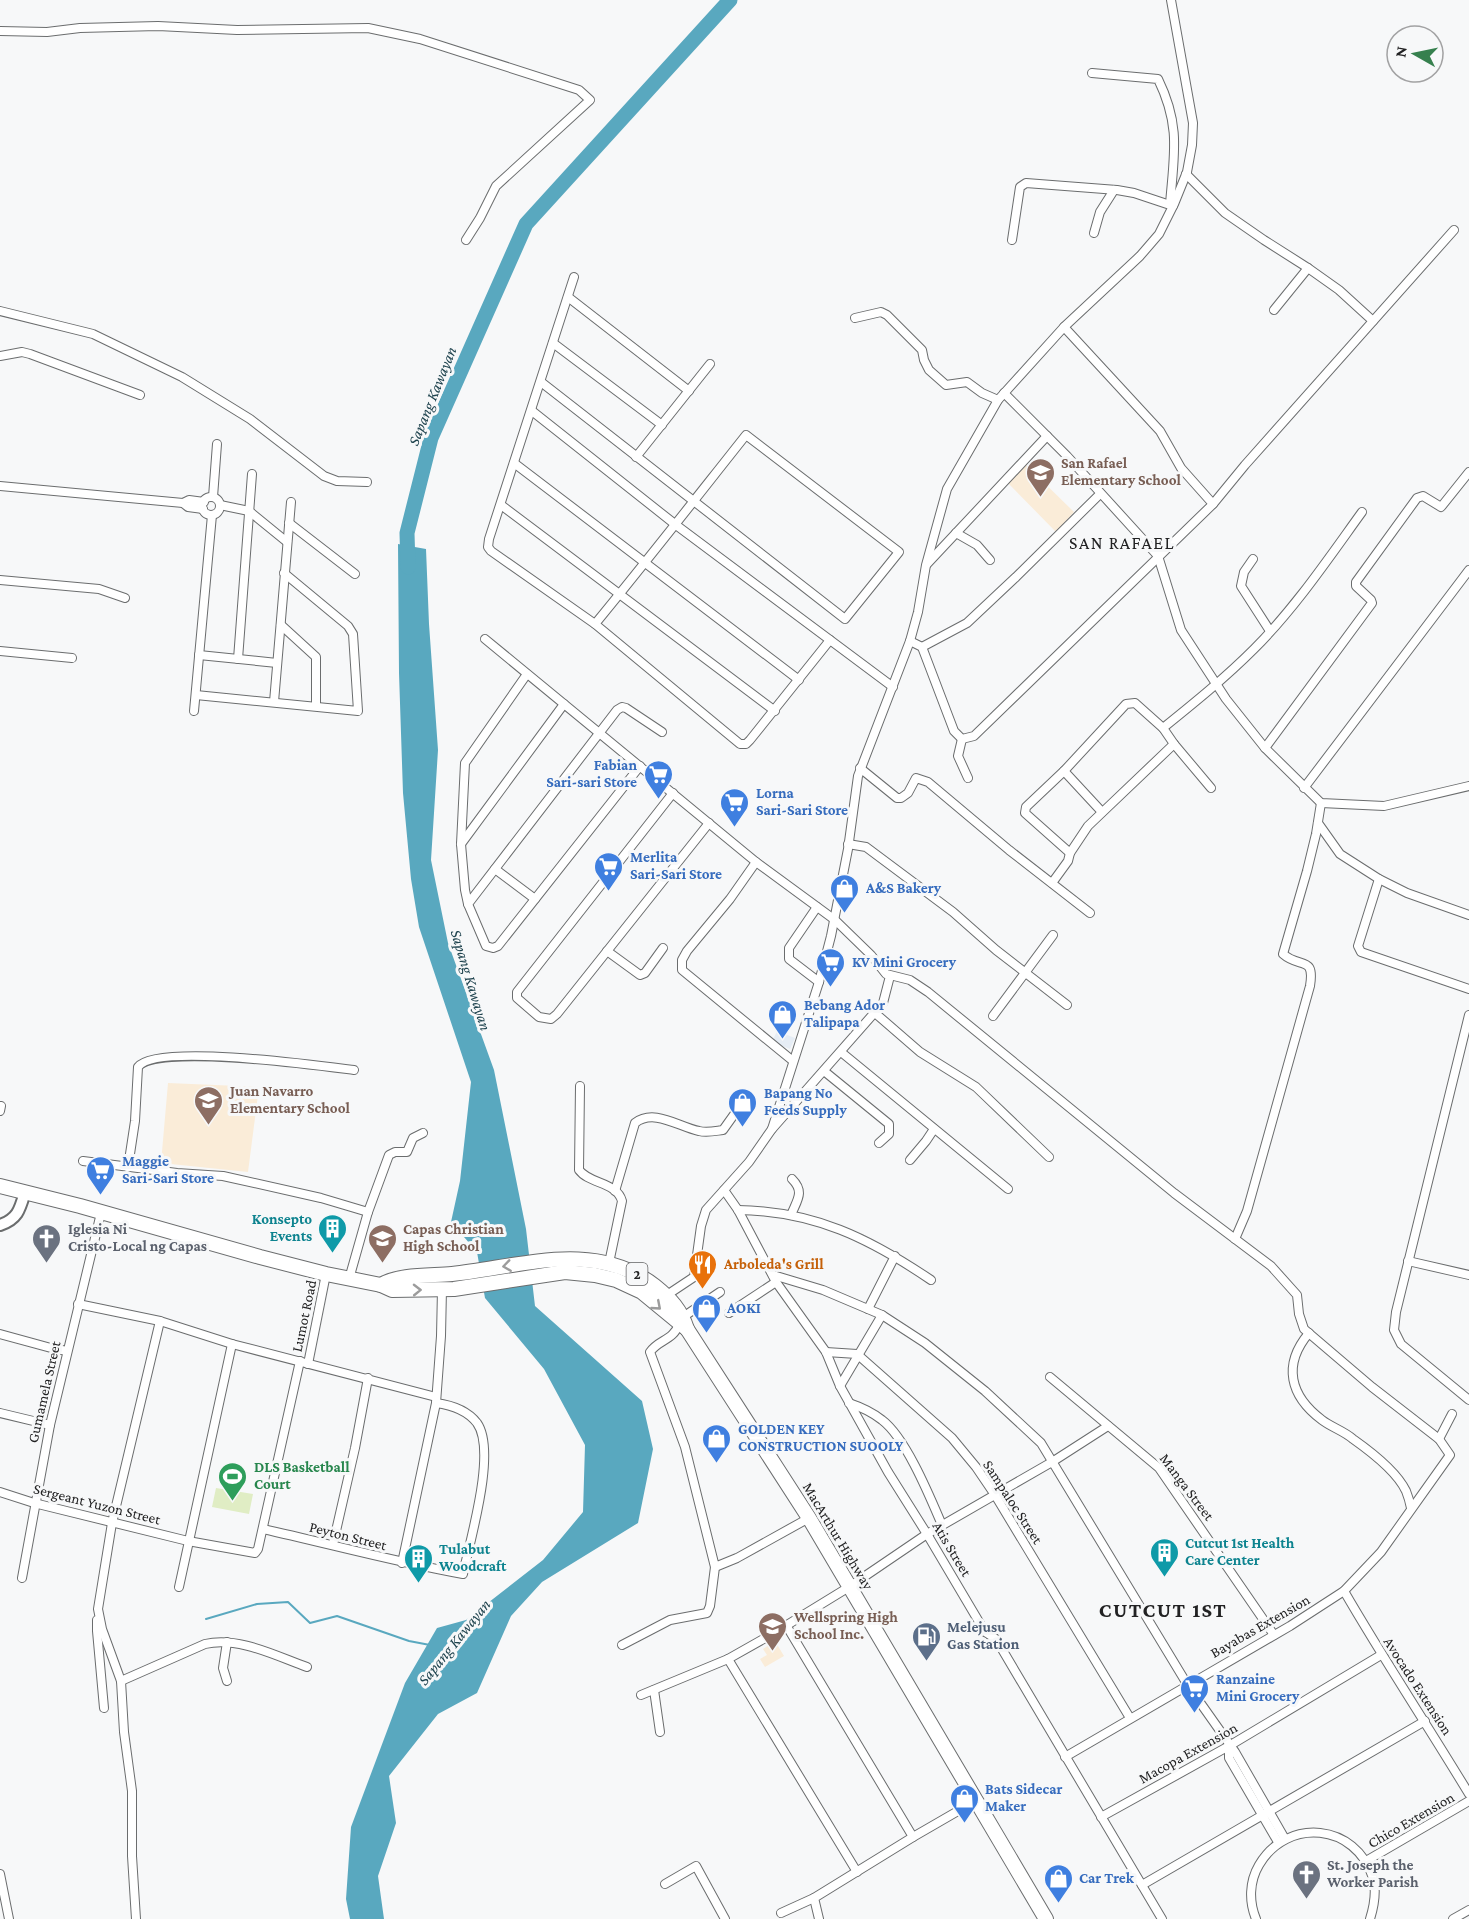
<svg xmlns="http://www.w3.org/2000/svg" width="1469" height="1919" viewBox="0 0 1469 1919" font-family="'Crimson Pro',serif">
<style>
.built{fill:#e6edf5}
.education{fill:#faecd8}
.green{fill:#e0edc4}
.water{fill:#59a8bf}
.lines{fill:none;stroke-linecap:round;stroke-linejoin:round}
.stream{stroke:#59a8bf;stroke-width:2}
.river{stroke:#59a8bf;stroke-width:15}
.street-casing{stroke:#6b6d6e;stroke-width:10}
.secondary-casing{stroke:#6b6d6e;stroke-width:14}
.highway-casing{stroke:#6b6d6e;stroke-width:16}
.street{stroke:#fff;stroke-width:8}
.secondary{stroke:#fff;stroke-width:10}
.highway{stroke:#fff;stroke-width:14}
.oneway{stroke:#9c9c9c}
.labels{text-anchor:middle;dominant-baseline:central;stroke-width:6;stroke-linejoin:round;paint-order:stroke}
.shield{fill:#f7f8f9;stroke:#626263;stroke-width:1.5}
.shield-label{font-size:14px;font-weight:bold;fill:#222223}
.education-label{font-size:15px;font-weight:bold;fill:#785e54;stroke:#f7f8f9;text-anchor:start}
.shop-label{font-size:15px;font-weight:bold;fill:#366cbe;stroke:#f7f8f9;text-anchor:start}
.culture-label{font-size:15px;font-weight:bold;fill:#0d838f;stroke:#f7f8f9;text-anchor:start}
.worship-label{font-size:15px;font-weight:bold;fill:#5b616d;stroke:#f7f8f9;text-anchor:start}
.food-label{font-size:15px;font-weight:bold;fill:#c56008;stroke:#f7f8f9;text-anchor:start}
.street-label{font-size:15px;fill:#222223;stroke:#f7f8f9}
.leisure-label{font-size:15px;font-weight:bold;fill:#27864d;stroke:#f7f8f9;text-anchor:start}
.service-label{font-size:15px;font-weight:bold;fill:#4e5e75;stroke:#f7f8f9;text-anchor:start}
.water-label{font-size:16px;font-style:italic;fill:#20444f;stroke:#f7f8f9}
.quarter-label{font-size:18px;letter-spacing:1.5px;fill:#222223;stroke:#f7f8f9}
.district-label{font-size:21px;font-weight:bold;letter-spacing:1.5px;fill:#222223;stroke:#f7f8f9}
</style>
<rect width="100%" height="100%" fill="#f7f8f9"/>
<path class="built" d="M777 1031 795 1038 790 1049 772 1042Z"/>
<g class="education">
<path d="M1024 463 1074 512 1056 532 1006 481Z"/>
<path d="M168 1083 259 1087 248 1172 161 1163Z"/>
<path d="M775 1641 784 1656 765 1667 760 1659 767 1655 763 1649Z"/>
</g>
<path class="green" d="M216 1488 253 1494 249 1514 212 1507Z"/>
<path class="water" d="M398 544 426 549 429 624 438 750 431 860 448 943 494 1070 526 1229 535 1306 642 1401 653 1449 638 1523 542 1582 511 1616 477 1693 438 1714 389 1776 396 1823 378 1876 384 1919H350L346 1899 351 1827 405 1683 437 1628 466 1620 525 1574 543 1560 583 1512 585 1445 544 1369 485 1298 477 1252 451 1222 460 1181 471 1082 419 927 411 879 403 793 399 673Z"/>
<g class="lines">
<path class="stream" d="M206 1619 257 1604 288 1602 310 1623 337 1616 409 1641 430 1645"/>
<path class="river" d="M408 567 407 533 431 438 526 224 730 0"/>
<defs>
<g id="street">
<path d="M0 31 47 32 80 28 158 26 237 30 368 28 420 39 579 90 590 100 496 186 480 218 466 240"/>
<path d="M1092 73 1158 79C1181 126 1174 154 1170 204"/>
<path d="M1186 174 1225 213 1264 240 1308 268 1339 290 1373 321"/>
<path d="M1094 233 1100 212 1114 190"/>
<path d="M1012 240 1020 187 1026 183 1117 190 1134 193 1173 206"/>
<path d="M574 277 489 539 488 547 491 551 595 624 740 744H746L750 740 830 640"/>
<path d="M568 297 689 391"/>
<path d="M1274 310 1308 268"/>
<path d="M0 311 93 334 182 377 250 419 324 476 337 481 367 482"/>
<path d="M855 318 881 312 887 315 922 350 924 360 929 370 946 385 967 382 982 393 998 400"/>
<path d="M553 343 662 425"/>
<path d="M0 356 22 352 30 354 140 395"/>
<path d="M541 382 845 619 899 552 746 435C696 498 646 562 595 624"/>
<path d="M1004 393 1067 456 1158 556 1181 630 1226 699 1265 748 1321 803 1384 806 1469 786"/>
<path d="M532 411 676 525 893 687"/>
<path d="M636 457 710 364"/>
<path d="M514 463 799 680"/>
<path d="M0 486 183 503 188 507 203 509"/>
<path d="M213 497 217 444"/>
<circle cx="211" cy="506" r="9"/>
<path d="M183 503 189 500 204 502"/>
<path d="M1213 504 1245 465 1454 230"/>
<path d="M220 505 249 511 287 542"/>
<path d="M501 505 775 711"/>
<path d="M289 523 355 574"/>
<path d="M956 533 977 545 990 560"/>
<path d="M1253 559 1244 572 1241 586 1270 631"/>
<path d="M927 564 1047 436"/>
<path d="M0 580 99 589 125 598"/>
<path d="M281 625 316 657V706"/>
<path d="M485 639 756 862 835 920 871 955 886 974 910 980 928 992 1174 1193 1271 1266 1297 1295 1299 1314 1304 1329 1372 1387 1439 1439 1450 1455 1381 1552 1344 1591 1290 1626 1065 1757"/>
<path d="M910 641 922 647 954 731 962 739 974 736 1213 504 1181 468 1160 431 1064 327"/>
<path d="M922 647 967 623 1016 577 1100 494"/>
<path d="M0 651 72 658"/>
<path d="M199 655 277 663"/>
<path d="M238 659 252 474"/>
<path d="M196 695 358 711 353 634 348 626 284 573"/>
<path d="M274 702 291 502"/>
<path d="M194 711 212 515"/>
<path d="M962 739 958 756 968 778"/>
<path d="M1265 748 1372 603 1371 600 1356 586V582L1417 498 1423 496 1441 507 1469 472"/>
<path d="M640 766 498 946 493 948 486 946 468 904 617 710 622 707 626 708 662 732"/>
<path d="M860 768 897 798H901L908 793 916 778 928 782 1009 850 1090 913"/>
<path d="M1064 771 1102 812"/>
<path d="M1211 788 1174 744 1163 728C1194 703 1225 678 1254 649 1295 608 1328 559 1362 512"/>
<path d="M1304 788 1469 570"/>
<path d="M673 793 517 992V998L539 1017 551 1019 557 1014 709 823"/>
<path d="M1318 823 1340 854 1379 879 1407 893 1469 915"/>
<path d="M461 844 564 704"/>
<path d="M848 844 866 847 953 912 996 950 1067 1005"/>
<path d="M1070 853 1025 813 1026 807 1064 771 1126 704 1135 703 1163 728"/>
<path d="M756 862 730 899 687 951 682 960V970L793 1061"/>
<path d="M495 869 535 899"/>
<path d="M1379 879 1358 946 1361 952 1469 989"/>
<path d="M1052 883 1068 861 1070 853 1088 826 1174 744"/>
<path d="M468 904 465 890 461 844 465 763 527 674"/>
<path d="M817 907 789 948V959L819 982"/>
<path d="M607 951 640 975 645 973 663 948"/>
<path d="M875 1013 920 1052 976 1087 1049 1157"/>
<path d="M1469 1015 1396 1312 1394 1330 1401 1344 1469 1400"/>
<path d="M993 1016 1053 935"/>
<path d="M841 1052 1008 1189"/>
<path d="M824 1071 889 1124V1134L879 1143"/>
<path d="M580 1086 579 1170C589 1184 617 1182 622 1201L609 1263"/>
<path d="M0 1111 1 1106"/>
<path d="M772 1129 819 982 831 936 848 849 858 776 910 641 918 612 926 565 947 489 998 400 1064 327 1140 256 1159 234 1174 204 1187 172 1192 145 1193 123 1171 0"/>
<path d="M910 1160 926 1141 934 1129"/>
<path d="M83 1161 177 1173 223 1176 321 1198 368 1212"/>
<path d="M128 1167 135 1121 138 1067C155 1043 322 1066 354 1070"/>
<path d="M724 1190 738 1210 776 1282 826 1352 840 1386 888 1472 927 1534 985 1632 996 1639 1162 1919"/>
<path d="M615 1191 635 1123C654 1108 679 1127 699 1131 707 1133 715 1131 723 1130L738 1109"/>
<path d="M738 1210C814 1211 869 1238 931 1280"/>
<path d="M791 1215C797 1200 805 1192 792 1179"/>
<path d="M1235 1239 1247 1211 1310 986C1315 955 1300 969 1283 954L1307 871 1316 834 1321 803"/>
<path d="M1408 1261 1469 1275"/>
<path d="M773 1275 823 1290 882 1315 925 1343 985 1391 1041 1443 1187 1684 1235 1752 1285 1839"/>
<path d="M349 1279 368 1212 389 1155 395 1152H407L413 1138 423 1133"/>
<path d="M667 1295 694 1277 701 1226 706 1210 749 1162 772 1129 883 1003 890 976"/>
<path d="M78 1304 160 1321 232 1344 436 1397"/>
<path d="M868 1309 895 1256"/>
<path d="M729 1313 776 1282"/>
<path d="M683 1317 720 1292"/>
<path d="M679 1324C673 1341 659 1339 650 1352L685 1447 715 1567 737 1558 809 1518"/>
<path d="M1309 1333C1282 1365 1290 1396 1322 1420 1331 1427 1344 1431 1353 1439 1370 1451 1397 1472 1406 1491 1408 1496 1410 1503 1411 1508"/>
<path d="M0 1334 51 1348 67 1351"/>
<path d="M826 1352 857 1354 952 1438 976 1467 995 1495 1130 1718"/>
<path d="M308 1364 326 1274"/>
<path d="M1050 1377 1159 1468 1274 1635"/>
<path d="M840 1386 882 1315"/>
<path d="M849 1403C861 1407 872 1412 882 1420 906 1438 930 1497 942 1525"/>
<path d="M0 1413 50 1425"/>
<path d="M1439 1439 1452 1414"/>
<path d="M0 1492 34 1503 188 1541 255 1553 258 1549 300 1361"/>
<path d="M263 1529C330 1544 396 1562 463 1574 470 1540 497 1451 477 1423 467 1410 451 1405 436 1403"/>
<path d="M333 1544 355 1448 368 1378"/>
<path d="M402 1563 436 1403 441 1336 442 1289"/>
<path d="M22 1578 50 1425 101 1213"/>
<path d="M179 1587 232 1344"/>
<path d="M1344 1591C1384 1660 1428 1726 1469 1794"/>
<path d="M97 1620V1631L104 1708"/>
<path d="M786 1625 913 1837"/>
<path d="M227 1642 223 1668 227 1681"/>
<path d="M622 1645 670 1620 707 1613 710 1606 715 1567"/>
<path d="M728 1659 857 1872"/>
<path d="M121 1681 205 1644C238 1636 276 1656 307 1667"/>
<path d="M654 1690 660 1732"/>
<path d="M641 1695 728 1659 774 1633 849 1587 927 1534 1052 1462 1108 1426"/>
<path d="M1229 1746V1758L1278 1842"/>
<path d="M1101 1817 1229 1746 1381 1655"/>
<path d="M1366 1861 1469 1801"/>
<path d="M0 1874 9 1919"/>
<path d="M665 1884 696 1866 725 1919"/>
<path d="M1142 1885 1425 1721"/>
<path d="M781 1913 814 1898"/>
<path d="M136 1919 132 1856V1791L124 1732 121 1681 102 1629 98 1609 112 1523 160 1321"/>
<path d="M819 1919 814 1898 913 1837 977 1800"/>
<path d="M1256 1919C1249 1902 1249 1882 1259 1865 1287 1817 1356 1823 1373 1878 1377 1892 1374 1906 1370 1919"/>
<path d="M1453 1919 1469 1910"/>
</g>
<path id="secondary" d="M0 1225C18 1219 20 1209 25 1192"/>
<g id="highway">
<path d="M0 1186 80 1206 260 1257 326 1274 381 1285 392 1290 454 1289 565 1272 595 1275 616 1280 642 1292 687 1329"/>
<path d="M381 1285C399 1274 431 1276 452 1274 520 1267 594 1239 655 1286 670 1298 681 1310 687 1329L809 1518 1046 1919"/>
</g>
</defs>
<use href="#street" class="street-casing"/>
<use href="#secondary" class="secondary-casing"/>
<use href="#highway" class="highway-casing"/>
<use href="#street" class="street"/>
<use href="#secondary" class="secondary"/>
<use href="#highway" class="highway"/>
</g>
<defs><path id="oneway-chevron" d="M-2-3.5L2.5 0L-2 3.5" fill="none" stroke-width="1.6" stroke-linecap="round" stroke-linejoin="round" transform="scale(1.5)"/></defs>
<g class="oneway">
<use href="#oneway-chevron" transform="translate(507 1266) rotate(172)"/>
<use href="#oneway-chevron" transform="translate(417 1290) rotate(-1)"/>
<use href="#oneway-chevron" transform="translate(657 1306) rotate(41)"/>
</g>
<defs>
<symbol id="school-pin" viewBox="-11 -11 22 30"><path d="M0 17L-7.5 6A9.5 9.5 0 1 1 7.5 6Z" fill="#8d6e63" stroke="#f7f8f9"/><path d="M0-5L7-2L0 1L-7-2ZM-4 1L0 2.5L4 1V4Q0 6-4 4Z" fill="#fff"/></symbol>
<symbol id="supermarket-pin" viewBox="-11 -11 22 30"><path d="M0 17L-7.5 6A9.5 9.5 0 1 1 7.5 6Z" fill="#3f7fe0" stroke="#f7f8f9"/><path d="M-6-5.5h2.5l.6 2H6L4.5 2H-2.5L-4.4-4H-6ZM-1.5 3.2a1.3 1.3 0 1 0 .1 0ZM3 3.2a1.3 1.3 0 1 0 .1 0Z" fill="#fff"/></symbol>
<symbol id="shop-pin" viewBox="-11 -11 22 30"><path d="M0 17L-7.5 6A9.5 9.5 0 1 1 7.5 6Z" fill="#3f7fe0" stroke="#f7f8f9"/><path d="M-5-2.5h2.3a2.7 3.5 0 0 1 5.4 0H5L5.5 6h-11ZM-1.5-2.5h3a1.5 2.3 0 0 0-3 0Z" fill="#fff"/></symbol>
<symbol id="building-pin" viewBox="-11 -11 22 30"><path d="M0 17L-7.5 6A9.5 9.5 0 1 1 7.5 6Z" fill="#0f9aa8" stroke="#f7f8f9"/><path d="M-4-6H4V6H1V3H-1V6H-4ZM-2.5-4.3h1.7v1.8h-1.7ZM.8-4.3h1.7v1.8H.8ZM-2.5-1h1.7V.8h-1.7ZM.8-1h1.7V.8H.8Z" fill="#fff"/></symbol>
<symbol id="church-pin" viewBox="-11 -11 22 30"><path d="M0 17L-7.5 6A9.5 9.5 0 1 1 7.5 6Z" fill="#6b7280" stroke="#f7f8f9"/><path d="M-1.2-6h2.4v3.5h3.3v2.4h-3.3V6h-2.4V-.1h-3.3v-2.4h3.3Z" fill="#fff"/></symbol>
<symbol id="restaurant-pin" viewBox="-11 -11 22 30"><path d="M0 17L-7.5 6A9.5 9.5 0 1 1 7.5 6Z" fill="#e8710a" stroke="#f7f8f9"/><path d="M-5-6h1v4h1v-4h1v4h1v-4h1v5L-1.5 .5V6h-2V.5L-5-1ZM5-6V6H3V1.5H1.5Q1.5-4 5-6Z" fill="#fff"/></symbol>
<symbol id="stadium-pin" viewBox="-11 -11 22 30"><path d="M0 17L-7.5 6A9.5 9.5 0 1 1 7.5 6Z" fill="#2e9e5b" stroke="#f7f8f9"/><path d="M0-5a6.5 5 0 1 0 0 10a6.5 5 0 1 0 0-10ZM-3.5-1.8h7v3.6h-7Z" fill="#fff"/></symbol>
<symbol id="fuel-pin" viewBox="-11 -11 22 30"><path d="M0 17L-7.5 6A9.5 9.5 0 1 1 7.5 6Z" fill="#5c6f8a" stroke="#f7f8f9"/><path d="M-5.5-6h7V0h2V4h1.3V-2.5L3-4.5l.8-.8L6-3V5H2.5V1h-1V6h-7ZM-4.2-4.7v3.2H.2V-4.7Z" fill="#fff"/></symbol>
</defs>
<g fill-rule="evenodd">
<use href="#school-pin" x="1024" y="456" width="33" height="45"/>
<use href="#supermarket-pin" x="642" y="758" width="33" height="45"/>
<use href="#supermarket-pin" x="718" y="786" width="33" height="45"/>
<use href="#supermarket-pin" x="592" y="850" width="33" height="45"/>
<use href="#shop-pin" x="828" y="872" width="33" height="45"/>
<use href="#supermarket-pin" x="814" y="946" width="33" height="45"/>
<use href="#shop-pin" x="766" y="998" width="33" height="45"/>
<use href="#school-pin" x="192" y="1084" width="33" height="45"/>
<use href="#shop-pin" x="726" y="1086" width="33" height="45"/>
<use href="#supermarket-pin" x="84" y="1154" width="33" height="45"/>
<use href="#building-pin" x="316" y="1212" width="33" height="45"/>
<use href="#church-pin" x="30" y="1222" width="33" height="45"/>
<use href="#school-pin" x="366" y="1222" width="33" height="45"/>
<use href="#restaurant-pin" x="686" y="1248" width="33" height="45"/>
<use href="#shop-pin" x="690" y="1292" width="33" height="45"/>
<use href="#shop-pin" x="700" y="1422" width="33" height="45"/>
<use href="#stadium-pin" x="216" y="1460" width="33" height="45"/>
<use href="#building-pin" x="1148" y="1536" width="33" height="45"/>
<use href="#building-pin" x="402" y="1542" width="33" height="45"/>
<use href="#school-pin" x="756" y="1610" width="33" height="45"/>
<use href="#fuel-pin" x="910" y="1620" width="33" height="45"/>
<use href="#supermarket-pin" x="1178" y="1672" width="33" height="45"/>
<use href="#shop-pin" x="948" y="1782" width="33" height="45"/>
<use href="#church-pin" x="1290" y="1858" width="33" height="45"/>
<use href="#shop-pin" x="1042" y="1862" width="33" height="45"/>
</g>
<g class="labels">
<rect class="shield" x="626.5" y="1263" width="21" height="22" rx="4.5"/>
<g class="shield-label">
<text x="637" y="1274">2</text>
</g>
<g class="education-label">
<text x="1061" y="463">San Rafael<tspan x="1061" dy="17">Elementary School</tspan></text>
<text x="230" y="1091">Juan Navarro<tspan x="230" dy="17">Elementary School</tspan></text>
<text x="403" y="1229">Capas Christian<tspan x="403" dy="17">High School</tspan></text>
<text x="794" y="1617">Wellspring High<tspan x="794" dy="17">School Inc.</tspan></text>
</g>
<g class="shop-label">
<text x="637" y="765" text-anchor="end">Fabian<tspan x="637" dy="17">Sari-sari Store</tspan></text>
<text x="756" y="793">Lorna<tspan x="756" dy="17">Sari-Sari Store</tspan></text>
<text x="630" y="857">Merlita<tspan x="630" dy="17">Sari-Sari Store</tspan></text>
<text x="866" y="888">A&amp;S Bakery</text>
<text x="852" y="962">KV Mini Grocery</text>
<text x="804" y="1005">Bebang Ador<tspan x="804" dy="17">Talipapa</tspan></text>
<text x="764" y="1093">Bapang No<tspan x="764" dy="17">Feeds Supply</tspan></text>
<text x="122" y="1161">Maggie<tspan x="122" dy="17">Sari-Sari Store</tspan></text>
<text x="727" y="1308">AOKI</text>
<text x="738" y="1429">GOLDEN KEY<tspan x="738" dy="17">CONSTRUCTION SUOOLY</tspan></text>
<text x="1216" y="1679">Ranzaine<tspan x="1216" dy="17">Mini Grocery</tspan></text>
<text x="985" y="1789">Bats Sidecar<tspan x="985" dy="17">Maker</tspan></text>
<text x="1079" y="1878">Car Trek</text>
</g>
<g class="culture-label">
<text x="312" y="1219" text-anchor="end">Konsepto<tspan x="312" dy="17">Events</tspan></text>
<text x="1185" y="1543">Cutcut 1st Health<tspan x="1185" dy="17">Care Center</tspan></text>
<text x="439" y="1549">Tulabut<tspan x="439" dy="17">Woodcraft</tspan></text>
</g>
<g class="worship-label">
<text x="68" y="1229">Iglesia Ni<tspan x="68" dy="17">Cristo-Local ng Capas</tspan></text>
<text x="1327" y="1865">St. Joseph the<tspan x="1327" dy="17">Worker Parish</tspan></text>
</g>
<g class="food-label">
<text x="724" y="1264">Arboleda's Grill</text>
</g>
<g class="street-label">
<text transform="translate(304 1316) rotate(-78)">Lumot Road</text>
<text transform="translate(44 1392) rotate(-77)">Gumamela Street</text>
<text transform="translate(1187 1487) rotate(53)">Manga Street</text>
<text transform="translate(1013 1502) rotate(57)">Sampaloc Street</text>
<text transform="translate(97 1504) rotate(14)">Sergeant Yuzon Street</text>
<text transform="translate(348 1536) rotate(14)">Peyton Street</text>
<text transform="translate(838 1536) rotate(59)">MacArthur Highway</text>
<text transform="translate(952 1549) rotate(59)">Atis Street</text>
<text transform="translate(1260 1626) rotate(-30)">Bayabas Extension</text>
<text transform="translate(1418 1686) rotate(57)">Avocado Extension</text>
<text transform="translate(1188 1753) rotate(-29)">Macopa Extension</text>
<text transform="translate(1411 1820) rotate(-30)">Chico Extension</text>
</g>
<g class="leisure-label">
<text x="254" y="1467">DLS Basketball<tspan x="254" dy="17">Court</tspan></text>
</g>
<g class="service-label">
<text x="947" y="1627">Melejusu<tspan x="947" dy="17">Gas Station</tspan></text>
</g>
<g class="water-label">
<text transform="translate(432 396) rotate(-68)">Sapang Kawayan</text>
<text transform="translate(471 980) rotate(73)">Sapang Kawayan</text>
<text transform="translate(454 1642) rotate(-51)">Sapang Kawayan</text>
</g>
<g class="quarter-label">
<text x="1122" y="543">SAN RAFAEL</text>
</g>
<g class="district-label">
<text x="1163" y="1610">CUTCUT 1ST</text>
</g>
</g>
<g transform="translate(1415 54) rotate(279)"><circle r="28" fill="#f7f8f9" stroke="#a2a2a3" stroke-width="1.5"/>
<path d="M0-4.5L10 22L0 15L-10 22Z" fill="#36804e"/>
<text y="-9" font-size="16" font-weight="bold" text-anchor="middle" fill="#222223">N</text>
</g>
</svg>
